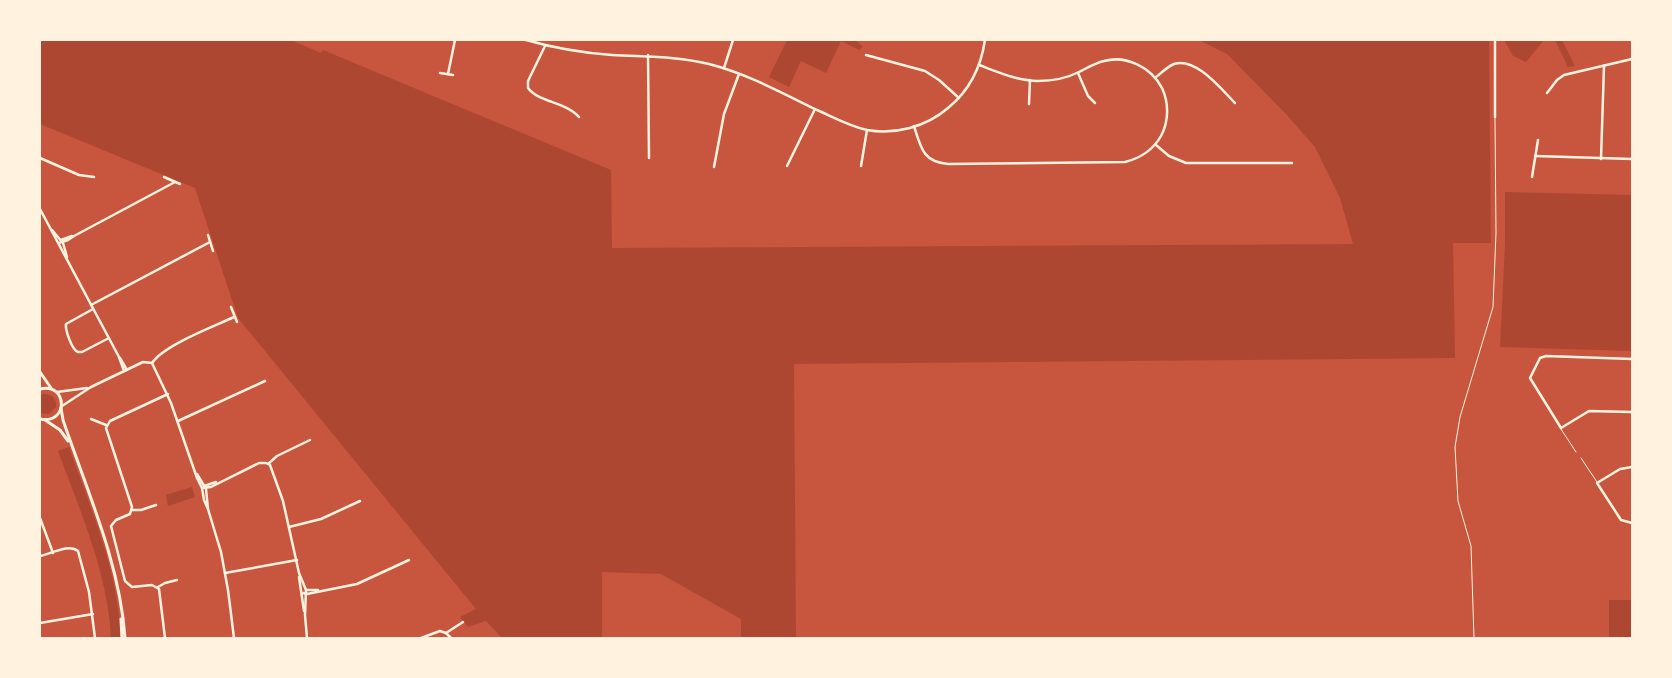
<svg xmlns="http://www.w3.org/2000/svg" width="1672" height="678" viewBox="0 0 1672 678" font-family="Manrope,sans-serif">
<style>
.green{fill:#ae4732}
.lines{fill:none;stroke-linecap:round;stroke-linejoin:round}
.service{stroke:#fff3e0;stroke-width:1}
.minor{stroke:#fff3e0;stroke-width:2.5}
.tertiary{stroke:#fff3e0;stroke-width:3}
</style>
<rect width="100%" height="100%" fill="#c8553d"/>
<g class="green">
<path d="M40 40H291L321 53 323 50 611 170 612 248 1353 244 1340 198 1315 147 1286 114 1227 54 1199 40H1489L1491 243H1453L1455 358 794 364 796 638H741V619L661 574 602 572V638H502L486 621 468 627 460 617 476 609 238 318 195 188 40 124Z"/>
<path d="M787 40H856L863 47 859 50 841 41 826 73 801 61 789 87 769 77Z"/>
<path d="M1504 40H1544L1526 62 1513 56Z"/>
<path d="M1555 40H1562L1575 66 1568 67Z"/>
<path d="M1505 192 1632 195V351L1500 347 1505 245Z"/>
<path d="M44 394C52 394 57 399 56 407L49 414 40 413V395Z"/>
<path d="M69 447C89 504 121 578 120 638H111C108 573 80 511 58 451Z"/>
<path d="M192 487 195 497 168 506 166 495Z"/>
<rect x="1609" y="600" width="23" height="38"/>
</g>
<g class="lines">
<g class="service">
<path d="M1561 429 1576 452"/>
<path d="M1581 458 1597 482"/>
<path d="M1474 638 1471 546 1458 501 1455 447 1460 417 1493 307 1496 233 1495 118"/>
</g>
<g class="minor">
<path d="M526 40C554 48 583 53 612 55 645 57 677 56 709 64 748 74 782 93 817 110 833 117 849 126 867 130 895 135 926 127 948 108 969 91 981 67 985 40"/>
<path d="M1495 40V117"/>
<path d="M545 46 528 81V88C538 102 566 102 579 117"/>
<path d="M648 55 649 158"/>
<path d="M866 55 925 71 939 80 959 98"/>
<path d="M724 68 733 40"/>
<path d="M440 73 453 75"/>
<path d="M1078 73 1088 96 1095 103"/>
<path d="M448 74 455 40"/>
<path d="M1155 78C1161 73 1167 67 1174 64 1196 57 1221 89 1235 103"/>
<path d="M1547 93 1557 80 1564 75 1632 59"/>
<path d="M1029 104 1030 80"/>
<path d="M914 126C921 148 923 162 948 164L1125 162C1141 158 1153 150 1161 136 1169 121 1169 103 1162 88 1151 67 1126 55 1104 61 1095 63 1087 68 1079 72 1067 78 1052 81 1038 81 1018 81 998 72 979 65"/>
<path d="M1156 145 1169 156 1186 163H1292"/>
<path d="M1535 156 1632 159"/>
<path d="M40 158 79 175 94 177"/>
<path d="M1601 159 1604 66"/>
<path d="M787 166 815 109"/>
<path d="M861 166 867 130"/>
<path d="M714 167 724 114 739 74"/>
<path d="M164 177 180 184"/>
<path d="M1532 177 1538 140"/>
<path d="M40 209 119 357 124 371"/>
<path d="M52 230 63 243 67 257"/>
<path d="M208 235 213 251"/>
<path d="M61 240 72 236"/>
<path d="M59 243 68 240 74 236 175 182"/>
<path d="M91 305 210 242"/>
<path d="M231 307 237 322"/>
<path d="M93 309 66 324C65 330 72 350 78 352 79 352 81 352 82 352L109 338"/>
<path d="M120 358 127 370"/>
<path d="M1632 359 1546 356 1540 358 1530 378 1561 428 1589 411 1632 412"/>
<path d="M152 363C164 345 213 327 234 317"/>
<path d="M57 392 87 388"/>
<path d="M62 406 91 387 143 362 152 363 171 403 197 478 202 488 204 500 208 509"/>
<path d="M91 419 106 425"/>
<path d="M178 421 265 381"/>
<path d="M268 464 277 456 310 440"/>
<path d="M1632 467 1620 469 1597 483 1621 520 1632 523"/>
<path d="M197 474 206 489 208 509 221 552 228 590 234 638"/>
<path d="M204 486 216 482"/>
<path d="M202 488 211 487 259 463H266L270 465 283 501 299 573 306 590 305 615 307 638"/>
<path d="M132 510H141L156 505"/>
<path d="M40 518 53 553"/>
<path d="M289 527 321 519 360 501"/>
<path d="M40 556C51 554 69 543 78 551L89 592 95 638"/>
<path d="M225 573 297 560"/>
<path d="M299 577 304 611"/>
<path d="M158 587 165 583 177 580"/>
<path d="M306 590H318"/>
<path d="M303 593 307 594 357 584 409 560"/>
<path d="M40 623 93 614"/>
<path d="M446 633 451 638"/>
<path d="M165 638 159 589 152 585 132 587 125 581 111 526 116 520 130 514 132 507 106 428 110 421 168 394"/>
<path d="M421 638 440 631 446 633 463 622"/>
</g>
<g class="tertiary">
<path d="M40 372 51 388"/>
<path d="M40 389C68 382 69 425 40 419"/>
<path d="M61 408 63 420C87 491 120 563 125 638"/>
<path d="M45 420 60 430 68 441"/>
<path d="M121 619 122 638"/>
</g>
</g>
<rect width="1672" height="678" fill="none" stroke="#fff3e0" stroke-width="82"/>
</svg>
